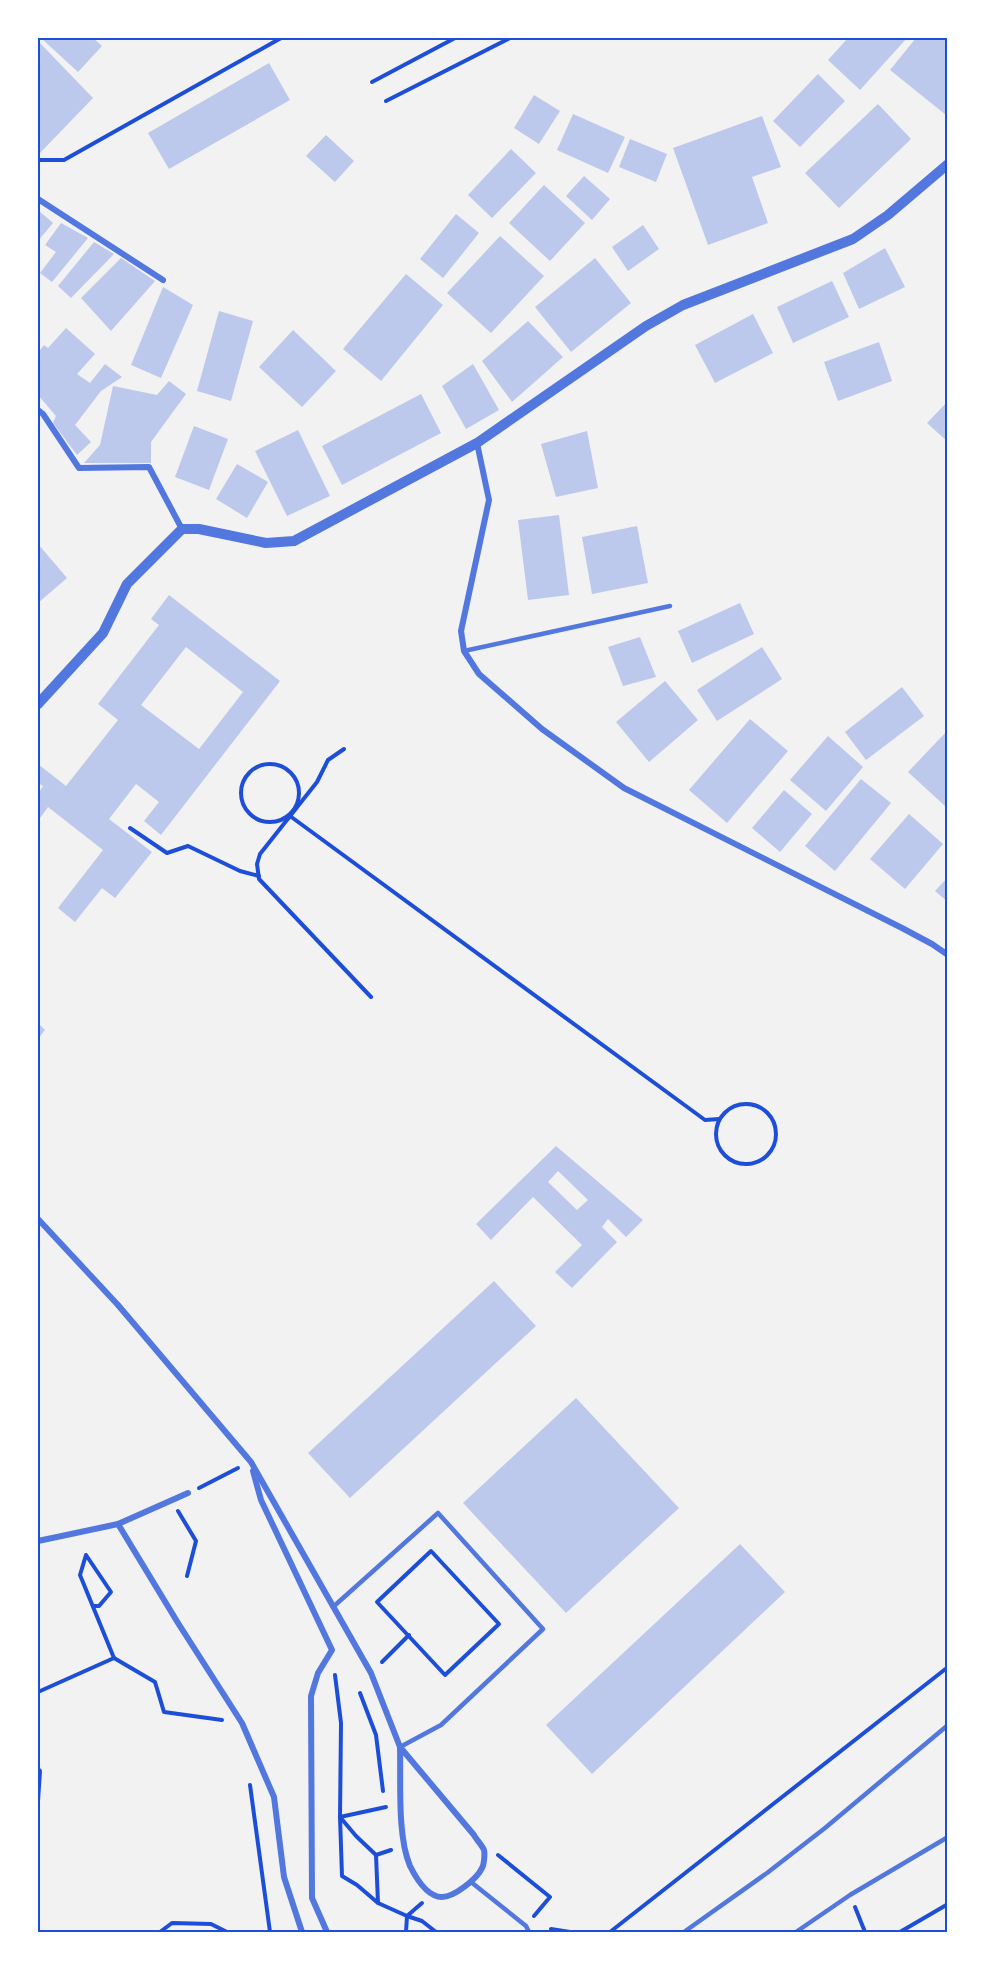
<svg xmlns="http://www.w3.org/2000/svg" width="985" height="1970" viewBox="0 0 985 1970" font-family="Cabin,sans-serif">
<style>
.building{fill:#bdc9ec;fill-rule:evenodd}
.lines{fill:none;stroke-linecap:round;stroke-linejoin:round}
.path{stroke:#1d4ed8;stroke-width:4}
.service{stroke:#5277de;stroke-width:4.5}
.minor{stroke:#5277de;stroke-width:6}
.tertiary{stroke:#5277de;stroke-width:10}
.neatline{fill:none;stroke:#1d4ed8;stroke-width:2}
</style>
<rect width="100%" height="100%" fill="#f2f2f2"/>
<g class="building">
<path d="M41 38H93L102 46 78 72Z"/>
<path d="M848 38H907L860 90 828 60Z"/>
<path d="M916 38H948V113L946 115 890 70Z"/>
<path d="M38 41 93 98 38 155Z"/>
<path d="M269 63 290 100 169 169 148 133Z"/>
<path d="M818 74 845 101 800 147 773 121Z"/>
<path d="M534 95 560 111 539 144 514 128Z"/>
<path d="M878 104 911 139 839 208 805 173Z"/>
<path d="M573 114 625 137 608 173 557 150Z"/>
<path d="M762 116 781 167 752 177 768 223 708 245 673 148Z"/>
<path d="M326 135 354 161 335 182 306 156Z"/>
<path d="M630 139 667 154 656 182 619 167Z"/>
<path d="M511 149 536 173 492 218 468 195Z"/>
<path d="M584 176 610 199 592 220 566 196Z"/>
<path d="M544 185 585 223 550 261 509 223Z"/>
<path d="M38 210 53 223 38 241Z"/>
<path d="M456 214 479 233 443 278 420 259Z"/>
<path d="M61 223 88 238 52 282 40 273 56 252 45 245Z"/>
<path d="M643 225 659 249 628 271 612 247Z"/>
<path d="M500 236 544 276 491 333 447 293Z"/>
<path d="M94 242 114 254 71 298 58 286Z"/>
<path d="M885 248 905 287 859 309 843 273Z"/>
<path d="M121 258 155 281 111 331 81 298Z"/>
<path d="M595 258 631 303 571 352 535 307Z"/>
<path d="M406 274 443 305 381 381 343 349Z"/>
<path d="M832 281 849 317 793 343 777 307Z"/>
<path d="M163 287 193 305 161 378 131 365Z"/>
<path d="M219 311 253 321 231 401 197 391Z"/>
<path d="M753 314 773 353 715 383 695 345Z"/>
<path d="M528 321 563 357 512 402 482 361Z"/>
<path d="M66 328 95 354 77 374 90 383 105 364 122 377 101 391 75 425 91 442 77 455 53 423 56 416 38 395V353L44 345 48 348Z"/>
<path d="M293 330 336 371 302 407 259 367Z"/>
<path d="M879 342 892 381 838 401 824 362Z"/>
<path d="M473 364 499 410 466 429 442 386Z"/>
<path d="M169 381 186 394 151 442V463H84L100 445 113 386 157 395Z"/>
<path d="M421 394 441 433 342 485 322 446Z"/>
<path d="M948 401V442L927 423Z"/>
<path d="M194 426 228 439 209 490 175 477Z"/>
<path d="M298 430 330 496 287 516 255 451Z"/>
<path d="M587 431 598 488 556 497 541 444Z"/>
<path d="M237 464 268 482 247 518 216 499Z"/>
<path d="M559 515 569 595 528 600 518 520Z"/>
<path d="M637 526 648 583 592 594 582 537Z"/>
<path d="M38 544 67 578 38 603Z"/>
<path d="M169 595 280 681 161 835 144 821 159 802 136 784 109 819 152 852 115 898 102 888 75 922 58 908 103 850 48 807 38 821V794L43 786 38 783V764L66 786 118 720 98 704 159 625 151 619ZM186 647 243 692 199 749 141 705Z"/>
<path d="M740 603 754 634 692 663 678 631Z"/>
<path d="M640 637 656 677 623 686 608 647Z"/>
<path d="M762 647 782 679 717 721 697 690Z"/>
<path d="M665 681 698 720 649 762 616 722Z"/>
<path d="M902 687 924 716 866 760 845 732Z"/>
<path d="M750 719 788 751 727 823 689 790Z"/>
<path d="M948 730V803L945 806 908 772Z"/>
<path d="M828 736 863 767 826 811 790 780Z"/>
<path d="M861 779 891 803 835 871 805 846Z"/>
<path d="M784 790 812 814 780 852 752 828Z"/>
<path d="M909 814 943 844 905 889 870 859Z"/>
<path d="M948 877V902L935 891Z"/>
<path d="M38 1023 45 1030 38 1039Z"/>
<path d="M556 1146 643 1220 626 1237 608 1219 602 1227 617 1242 572 1288 555 1272 582 1245 533 1197 491 1240 476 1224ZM558 1171 588 1200 577 1210 548 1182Z"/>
<path d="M494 1281 536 1326 350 1498 308 1453Z"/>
<path d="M576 1398 679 1508 566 1613 463 1503Z"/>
<path d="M740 1544 785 1592 592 1774 546 1725Z"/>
</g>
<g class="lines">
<g class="path">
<path d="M372 82 455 38"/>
<path d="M386 101 510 38"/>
<path d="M38 160H64L281 38"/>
<path d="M344 749 328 760 317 782 260 854 257 864 259 879 371 997"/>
<circle cx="270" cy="793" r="29"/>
<path d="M290 816 705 1120 719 1119"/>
<path d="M130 828 167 853 188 846 240 871 259 876"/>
<circle cx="746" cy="1134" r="30"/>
<path d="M199 1488 238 1468"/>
<path d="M178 1511 196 1541 187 1576"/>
<path d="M431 1551 499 1624 445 1675 377 1602Z"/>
<path d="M114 1658 155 1682 164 1712 222 1720"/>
<path d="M382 1662 409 1635"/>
<path d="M335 1675 341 1723 340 1817 356 1836 376 1855 391 1850"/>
<path d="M38 1692 114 1658 80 1575 86 1555 111 1592 99 1606H93"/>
<path d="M360 1693 376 1735 383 1791"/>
<path d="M38 1769 40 1771 38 1801"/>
<path d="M250 1785 270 1932"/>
<path d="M376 1855 378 1903 407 1916 406 1932"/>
<path d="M498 1855 550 1897 534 1916"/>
<path d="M378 1903 357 1885 342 1876 340 1817 386 1807"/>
<path d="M855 1907 865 1932"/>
<path d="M407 1916 422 1921 436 1932"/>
<path d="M407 1916 422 1903"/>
<path d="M160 1932 172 1923 211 1924 227 1932"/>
<path d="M554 1932 551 1929 570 1932"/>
<path d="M610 1932 948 1667"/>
<path d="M900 1932 948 1904"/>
</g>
<g class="service">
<path d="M464 651 670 606"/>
<path d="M333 1607 438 1513 543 1629 441 1725 400 1747"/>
<path d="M471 1882 526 1926 529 1932"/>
<path d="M684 1932 767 1873 825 1828 948 1725"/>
<path d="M796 1932 850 1895 948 1837"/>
</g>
<g class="minor">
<path d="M38 199 163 280"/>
<path d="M38 410 43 414 79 468 149 467 182 529"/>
<path d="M477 443 489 500 461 631 464 651 479 674 542 729 624 788 902 928 932 944 948 955"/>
<path d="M38 1219 118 1305 251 1462 371 1673 400 1747 474 1835C476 1839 482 1845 484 1850 485 1854 484 1865 482 1868 477 1879 454 1897 442 1897 427 1897 416 1878 410 1866 397 1836 401 1781 400 1747"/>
<path d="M253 1471 261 1500 332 1650 318 1673 311 1696 312 1898 327 1932"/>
<path d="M118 1524 178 1623 242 1723 274 1797 284 1877 302 1932"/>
<path d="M38 1541 118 1524 188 1493"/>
</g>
<path class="tertiary" d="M38 704 103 633 127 584 182 529H199L266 543 294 541 477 443 646 326 683 305 853 239 888 215 948 164"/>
</g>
<rect width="985" height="1970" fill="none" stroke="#ffffff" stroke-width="78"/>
<rect x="39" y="39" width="907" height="1892" class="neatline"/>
</svg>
